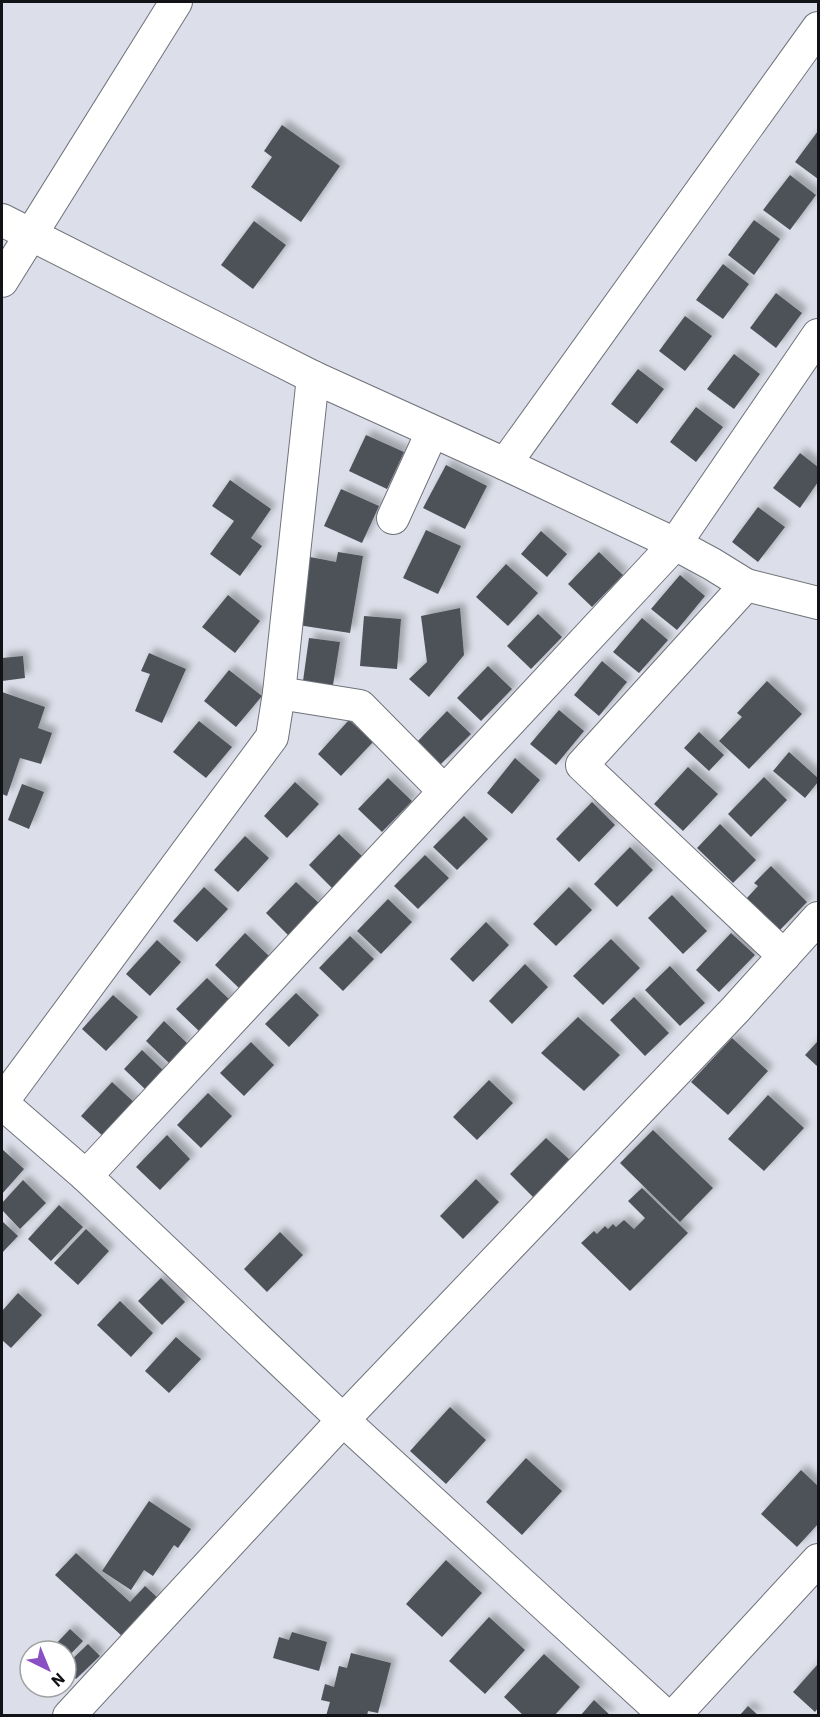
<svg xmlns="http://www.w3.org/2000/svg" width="820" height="1717" viewBox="0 0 820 1717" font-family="'IBM Plex Sans',sans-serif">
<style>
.building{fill:#4e5159;filter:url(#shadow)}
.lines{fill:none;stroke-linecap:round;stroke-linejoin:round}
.minor-casing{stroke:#6f727a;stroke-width:34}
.minor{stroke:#fff;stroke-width:32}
</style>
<defs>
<filter id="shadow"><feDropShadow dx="5.5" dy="-5.5" stdDeviation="3" flood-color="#0004"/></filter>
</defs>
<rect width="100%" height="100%" fill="#dcdfe9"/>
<g class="building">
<path d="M282 125 340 166 301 222 251 187 272 157 264 151Z"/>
<path d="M818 131V179L795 162Z"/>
<path d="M790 175 816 195 790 230 763 210Z"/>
<path d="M754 220 780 239 754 275 728 255Z"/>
<path d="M254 221 286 245 253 289 221 265Z"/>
<path d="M723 264 749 284 723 319 696 300Z"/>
<path d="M776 293 802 313 776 348 750 328Z"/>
<path d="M685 316 712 336 685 371 659 351Z"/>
<path d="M734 354 760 374 734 409 707 389Z"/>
<path d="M638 369 664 389 637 424 611 404Z"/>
<path d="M696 407 723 427 696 462 670 442Z"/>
<path d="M366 435 404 452 387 489 349 471Z"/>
<path d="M800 453 818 467V482L800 508 773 488Z"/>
<path d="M446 465 487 486 465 529 423 508Z"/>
<path d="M230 480 271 509 251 538 262 546 240 576 210 554 234 521 212 506Z"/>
<path d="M341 489 379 506 362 543 324 526Z"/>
<path d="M758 507 785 527 758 562 732 542Z"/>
<path d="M426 530 461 546 438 594 403 578Z"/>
<path d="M541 531 567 554 547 577 521 554Z"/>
<path d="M338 552 363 556 350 633 298 625 310 557 336 562Z"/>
<path d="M599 552 623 575 592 607 568 584Z"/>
<path d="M506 564 538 593 508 626 476 597Z"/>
<path d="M680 575 705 596 677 630 651 609Z"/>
<path d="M228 595 260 621 235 653 202 627Z"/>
<path d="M460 608 464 655 429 697 409 679 427 662 421 616Z"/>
<path d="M538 614 562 637 531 669 507 646Z"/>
<path d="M364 616 401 619 397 669 360 666Z"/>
<path d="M642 618 668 640 639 673 613 652Z"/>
<path d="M309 638 340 642 333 685 303 681Z"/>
<path d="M149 653 186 669 162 723 135 711 150 674 141 671Z"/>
<path d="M23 656 25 678 2 681V658Z"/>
<path d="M602 661 627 682 599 716 574 695Z"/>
<path d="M488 666 512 689 481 721 457 698Z"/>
<path d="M229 670 262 696 236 727 204 701Z"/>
<path d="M767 681 802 714 749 769 719 741 742 717 737 713Z"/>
<path d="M2 692 45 707 38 728 52 733 41 764 20 758 7 796 2 794Z"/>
<path d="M559 710 584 731 556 765 530 744Z"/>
<path d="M447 711 471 734 440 765 417 742Z"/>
<path d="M349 720 373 742 341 776 318 754Z"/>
<path d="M199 721 232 747 206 778 173 752Z"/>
<path d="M699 732 724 755 709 771 684 748Z"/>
<path d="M789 752 818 778V782L805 798 773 771Z"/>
<path d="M515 758 540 780 512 814 487 793Z"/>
<path d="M688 767 718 794 683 831 654 804Z"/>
<path d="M764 777 787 800 751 837 728 814Z"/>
<path d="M388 778 412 801 382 832 358 809Z"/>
<path d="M295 782 319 804 287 838 264 816Z"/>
<path d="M22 784 44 792 29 829 8 820Z"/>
<path d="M592 802 615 825 579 862 556 839Z"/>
<path d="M464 816 488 839 457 870 433 847Z"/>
<path d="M720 824 756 860 733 883 697 848Z"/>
<path d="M339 834 363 857 332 888 309 865Z"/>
<path d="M245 836 269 858 238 892 214 870Z"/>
<path d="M630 847 653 870 617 907 594 884Z"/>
<path d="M425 855 449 878 418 909 394 886Z"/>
<path d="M771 866 807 902 780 930 746 899 758 886 754 883Z"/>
<path d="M296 882 320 904 289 936 266 913Z"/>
<path d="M204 887 228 909 197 942 173 921Z"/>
<path d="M569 887 592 910 556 946 533 924Z"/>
<path d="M672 895 707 931 683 954 648 918Z"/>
<path d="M388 899 412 922 381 954 357 931Z"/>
<path d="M486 922 509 945 473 982 450 959Z"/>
<path d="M245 933 269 956 239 988 215 965Z"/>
<path d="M731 933 755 955 719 992 696 970Z"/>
<path d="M350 936 374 959 343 991 319 968Z"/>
<path d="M611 939 640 968 603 1005 573 976Z"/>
<path d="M157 940 181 962 150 996 126 974Z"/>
<path d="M525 964 548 987 512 1024 489 1001Z"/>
<path d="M670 966 705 1003 680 1026 645 990Z"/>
<path d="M207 978 231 1001 200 1032 176 1009Z"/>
<path d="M296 993 319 1015 289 1047 265 1024Z"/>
<path d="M113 995 138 1017 106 1051 82 1029Z"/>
<path d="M634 997 669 1033 645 1056 610 1020Z"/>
<path d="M578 1017 620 1055 584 1091 541 1053Z"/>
<path d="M164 1021 187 1043 169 1063 146 1041Z"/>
<path d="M732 1038 768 1071 728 1115 691 1082Z"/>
<path d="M818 1041V1067L805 1055Z"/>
<path d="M251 1042 274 1065 244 1096 220 1073Z"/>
<path d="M142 1050 165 1072 147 1091 124 1069Z"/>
<path d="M489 1080 513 1103 477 1140 453 1117Z"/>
<path d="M112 1082 136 1104 105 1138 81 1116Z"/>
<path d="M208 1093 232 1116 201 1148 177 1125Z"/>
<path d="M768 1095 804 1128 764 1171 728 1139Z"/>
<path d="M653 1130 713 1188 680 1222 620 1163Z"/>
<path d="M167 1135 190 1159 160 1190 136 1167Z"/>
<path d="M546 1138 570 1160 533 1197 510 1174Z"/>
<path d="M2 1149 24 1169 2 1194Z"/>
<path d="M476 1179 499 1202 463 1239 440 1216Z"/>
<path d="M23 1180 46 1203 20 1229 2 1210V1203Z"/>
<path d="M642 1188 688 1233 630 1291 581 1243 594 1231 597 1234 605 1226 608 1229 613 1224 616 1227 624 1220 634 1229 645 1218 628 1201Z"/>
<path d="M59 1205 83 1227 51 1261 28 1239Z"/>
<path d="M2 1221 18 1236 2 1253Z"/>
<path d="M86 1229 109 1251 78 1285 54 1263Z"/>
<path d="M280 1232 303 1255 267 1292 244 1269Z"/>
<path d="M161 1278 185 1302 162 1325 138 1301Z"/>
<path d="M18 1293 42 1315 11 1348 2 1340V1311Z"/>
<path d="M120 1301 153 1333 131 1357 97 1325Z"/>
<path d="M176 1337 201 1359 169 1393 145 1371Z"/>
<path d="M450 1407 486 1440 446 1484 410 1451Z"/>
<path d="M526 1458 562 1491 522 1535 486 1502Z"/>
<path d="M801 1470 818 1486V1524L797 1547 761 1514Z"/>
<path d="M149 1501 191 1529 178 1548 174 1545 153 1576 144 1570 131 1590 102 1571Z"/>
<path d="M76 1553 130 1602 145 1586 158 1598 122 1636 55 1575Z"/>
<path d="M446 1560 482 1593 442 1637 406 1604Z"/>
<path d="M489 1617 525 1650 485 1694 449 1661Z"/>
<path d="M70 1629 83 1641 66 1659V1651H57L53 1647Z"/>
<path d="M292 1632 327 1642 319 1671 273 1658 279 1637 289 1640Z"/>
<path d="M88 1644 100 1656 76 1679 66 1669V1665Z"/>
<path d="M351 1653 391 1663 378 1713 368 1711 367 1716H326L330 1702 321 1700 325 1684 334 1687 339 1666 347 1668Z"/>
<path d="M544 1654 580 1687 554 1716H524L504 1697Z"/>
<path d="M818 1664V1708L815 1712 793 1692Z"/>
<path d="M594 1700 611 1716H580Z"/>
<path d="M748 1706 759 1716H739Z"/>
</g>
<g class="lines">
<defs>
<g id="minor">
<path d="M2 220 313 377 505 464 675 544 712 564 746 585 818 603"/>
<path d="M2 281 176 2"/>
<path d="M505 464 818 28"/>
<path d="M393 518 432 432"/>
<path d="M746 585 582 765 784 956"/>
<path d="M279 693 360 706 444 791"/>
<path d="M2 1102 272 737 279 693 313 377"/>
<path d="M2 1103 86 1176 343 1420 666 1716"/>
<path d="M86 1176 675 544 818 335"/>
<path d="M69 1716 343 1420 735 1010 818 918"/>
<path d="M674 1716 818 1560"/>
</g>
</defs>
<use href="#minor" class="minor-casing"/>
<use href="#minor" class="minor"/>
</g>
<rect width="820" height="1717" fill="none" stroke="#121317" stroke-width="6"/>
<g transform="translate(48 1669) rotate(137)"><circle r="28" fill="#ffffff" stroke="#a0a1a2" stroke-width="1.5"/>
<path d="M0-4.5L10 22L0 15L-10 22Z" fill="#8a4ec5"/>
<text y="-9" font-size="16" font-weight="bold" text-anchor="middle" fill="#121317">N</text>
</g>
</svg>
